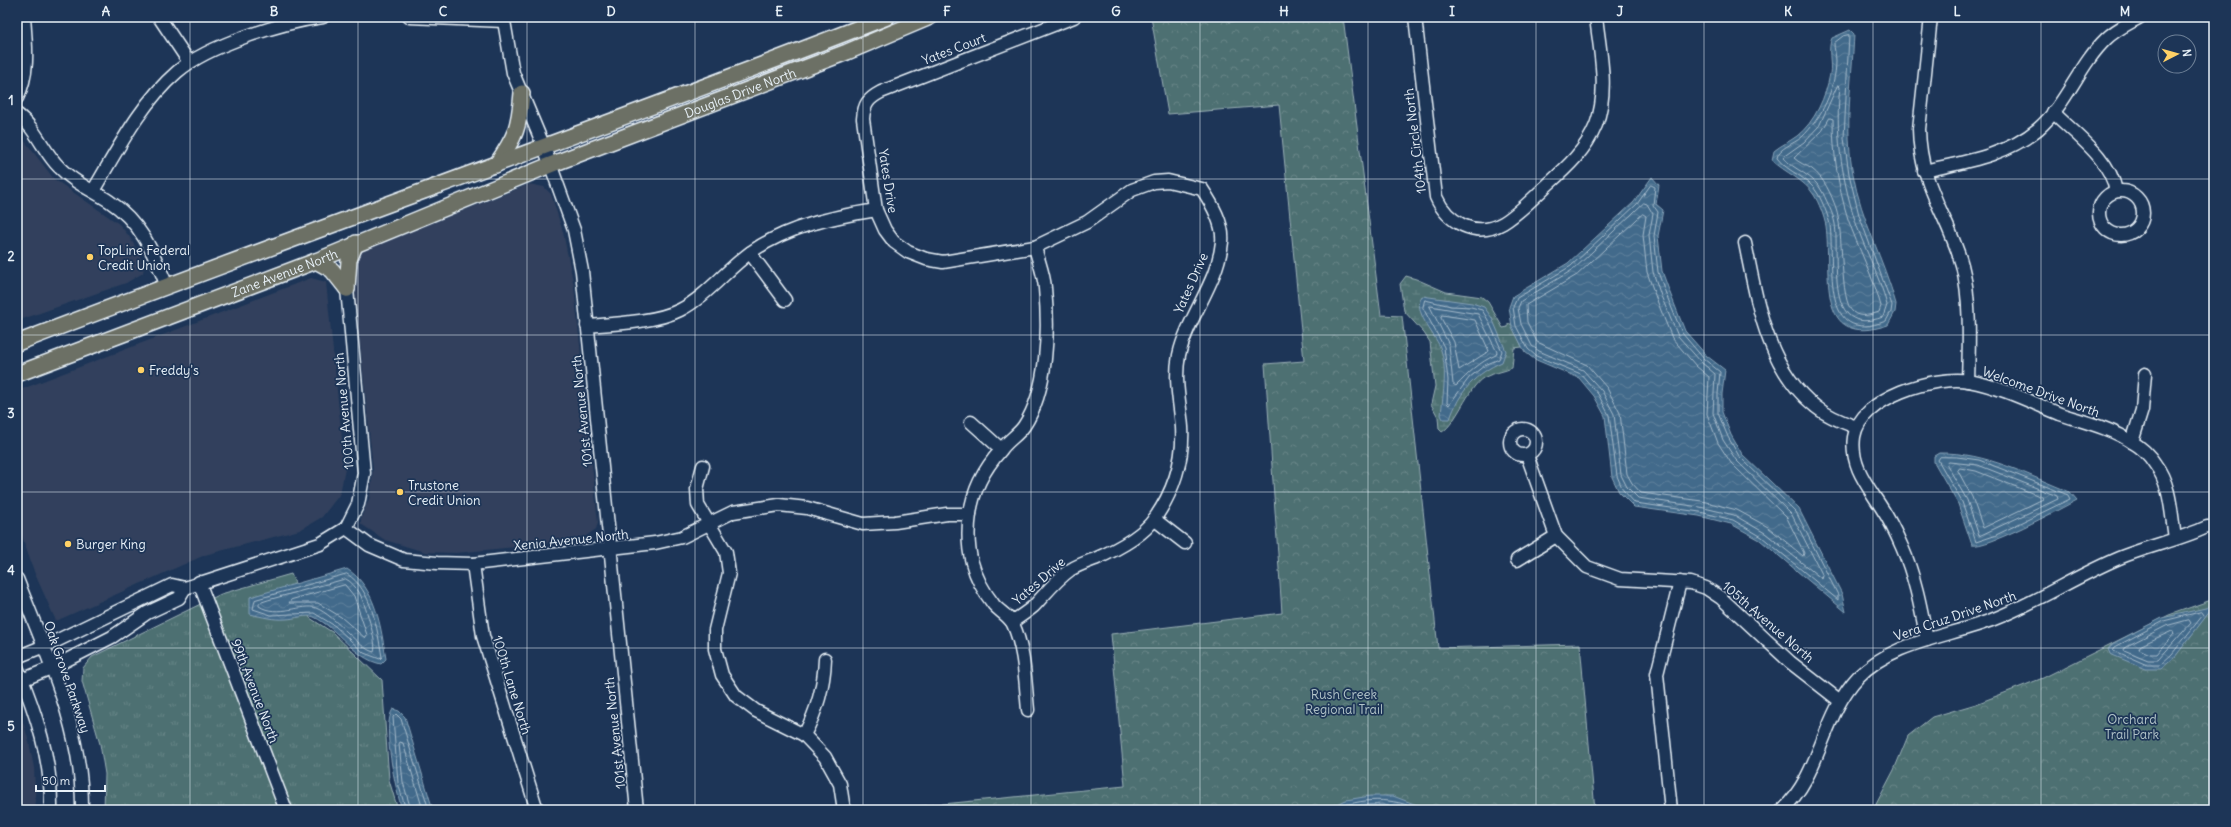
<svg xmlns="http://www.w3.org/2000/svg" width="2231" height="827" viewBox="0 0 2231 827" font-family="Delius,sans-serif">
<style>
.built{fill:#31415d}
.grass{fill:url(#grass-tufts);stroke:#9ab0b5}
.forest{fill:url(#forest-crowns);stroke:#9ab0b5}
.wetland{fill:url(#wetland-marsh);stroke:#9ab0b5}
.water{fill:url(#water-waves);stroke:#85a1b7}
.lines{fill:none;stroke-linecap:round;stroke-linejoin:round}
.shore{stroke:#a6bbcc;stroke-width:1}
.minor-casing{stroke:#e8f1f8;stroke-width:15}
.major-casing{stroke:#e8f1f8;stroke-width:18}
.minor{stroke:#1d3557;stroke-width:12}
.major{stroke:#6c7065;stroke-width:15}
.grid{fill:none;stroke:#e8f1f8;stroke-width:1;stroke-opacity:0.55}
.poi-dot{fill:#ffd166;stroke:#1d3557;stroke-width:1.5}
.labels{text-anchor:middle;dominant-baseline:central;stroke-width:3.5;stroke-linejoin:round;paint-order:stroke}
.street-label{font-size:13px;fill:#e8f1f8;stroke:#1d3557}
.poi-label{font-size:13px;fill:#e8f1f8;stroke:#1d3557;text-anchor:start}
.park-label{font-size:13px;fill:#b2c4c9;stroke:#1d3557}
.neatline{fill:none;stroke:#e8f1f8;stroke-width:1.5}
.grid-label{font-size:13px;text-anchor:middle;font-weight:bold;fill:#e8f1f8}
</style>
<defs>
<pattern id="grass-tufts" width="24" height="20" patternUnits="userSpaceOnUse"><rect width="24" height="20" fill="#4d7072"/><path d="M3 7l-1-3M5 7V3M7 7l1-3M15 17l-1-3M17 17v-4M19 17l1-3" fill="none" stroke="#678587"/></pattern>
<pattern id="forest-crowns" width="20" height="18" patternUnits="userSpaceOnUse"><rect width="20" height="18" fill="#4d7072"/><path d="M2 6a3 3 0 1 1 6 0M12 15a3 3 0 1 1 6 0" fill="none" stroke="#678587"/></pattern>
<pattern id="wetland-marsh" width="20" height="14" patternUnits="userSpaceOnUse"><rect width="20" height="14" fill="#4d7072"/><path d="M1 5h8M5 5V1M11 12h8M15 12V8" fill="none" stroke="#678587"/></pattern>
<pattern id="water-waves" width="16" height="10" patternUnits="userSpaceOnUse"><rect width="16" height="10" fill="#436b8b"/><path d="M0 5q4-4 8 0t8 0" fill="none" stroke="#5e819c"/></pattern>
</defs>
<rect width="100%" height="100%" fill="#1d3557"/>
<filter id="ink" filterUnits="userSpaceOnUse"><feTurbulence type="fractalNoise" baseFrequency=".025" numOctaves="2"/><feDisplacementMap in="SourceGraphic" scale="8" xChannelSelector="R" yChannelSelector="G"/><feConvolveMatrix kernelMatrix="1 2 1 2 8 2 1 2 1" color-interpolation-filters="sRGB"/></filter>
<g filter="url(#ink)">
<g class="built">
<path d="M17 131 54 179 119 224 129 236 137 250 144 266 143 273 126 283 17 321Z"/>
<path d="M529 184 544 187 551 194 563 232 574 286 598 523 596 529 586 536 545 544 456 553 425 552 385 540 361 524V518L370 497 373 469 352 267 360 252Z"/>
<path d="M311 278 326 282 345 469 340 494 322 517 300 530 205 555 56 621 35 574 17 522V391Z"/>
<path d="M17 709 21 715 29 742 34 768 36 810H17Z"/>
</g>
<path class="grass" d="M291 574 310 618 332 632 382 680 389 780 398 810H104L105 774 100 744 82 681 83 668 92 657 221 594Z"/>
<g class="forest">
<path d="M1151 17H1228L1229 22 1267 17H1343L1381 315 1402 316 1438 648 1580 644 1595 810H913V807L1125 786 1111 634 1282 613 1265 364 1304 361 1279 105 1168 114Z"/>
<path d="M2214 599V810H1873L1894 770 1908 736 1932 717 1976 704 2043 678 2169 615Z"/>
</g>
<path class="wetland" d="M1406 276 1416 279 1446 292 1482 297 1488 302 1503 328 1508 327V324H1512L1522 347 1514 348 1512 368C1503 372 1492 373 1483 378 1468 388 1456 424 1442 432L1439 429 1438 417 1431 404 1435 386 1430 342 1424 333 1404 311 1400 284Z"/>
<g class="water">
<path d="M1850 30 1854 34C1852 81 1844 127 1853 174 1861 219 1884 260 1896 304L1895 312 1888 325C1813 350 1832 271 1826 226 1824 216 1819 203 1814 195 1804 179 1785 173 1772 160L1774 151C1781 145 1789 142 1797 136 1815 122 1826 96 1830 74 1832 63 1827 48 1832 38Z"/>
<path d="M1652 177 1659 185 1656 204 1663 210 1658 236 1662 271 1670 293 1685 331 1707 356 1725 370 1722 394V412L1731 435 1742 454 1799 509 1842 594 1846 612 1760 540 1731 524 1699 516 1634 507 1619 492 1612 477 1605 416 1594 396 1579 378 1534 359 1525 352 1512 327 1509 307 1513 296 1568 263 1634 202Z"/>
<path d="M1422 296 1472 303 1484 307 1492 318 1506 351 1502 362C1476 373 1459 392 1450 419H1443L1441 415C1443 393 1448 368 1440 347 1434 333 1412 311 1422 296Z"/>
<path d="M1939 453C1986 452 2027 475 2070 492L2077 500C2060 509 1986 549 1972 545L1958 504 1934 462V456Z"/>
<path d="M347 569C376 587 381 628 386 659L381 664C353 658 339 629 314 617 307 614 294 619 286 619 273 620 263 617 250 614V597Z"/>
<path d="M2214 606 2175 657 2161 669H2146L2110 654 2108 649 2112 644 2162 618Z"/>
<path d="M393 709 399 711 405 717 433 810H402C396 789 381 727 393 709Z"/>
<path d="M1370 796H1393L1430 810H1325L1346 800Z"/>
</g>
<g class="lines">
<g class="shore">
<path d="M1849 35 1844 138 1849 174 1859 215 1892 305 1891 312 1886 321C1819 347 1835 264 1830 225 1828 215 1823 203 1818 194 1808 176 1788 173 1777 158 1778 148 1794 144 1802 137 1821 119 1836 88 1836 61 1836 55 1834 49 1834 43L1843 36Z"/>
<path d="M1838 85 1840 87C1835 130 1841 175 1854 217 1863 247 1879 274 1887 305L1883 317C1823 339 1840 258 1835 224 1833 213 1827 202 1823 193 1814 174 1794 171 1783 157L1804 142 1819 126Z"/>
<path d="M1830 118 1833 119C1833 153 1838 187 1848 219 1858 248 1873 276 1881 306L1879 312C1871 315 1860 318 1853 312 1839 301 1844 230 1836 208 1831 194 1824 178 1812 169 1806 165 1799 163 1794 158L1822 131Z"/>
<path d="M1651 185 1655 187 1653 205 1658 212 1654 236 1658 272 1666 294 1682 333 1704 359 1720 372 1718 394V413L1728 437 1739 456 1796 512 1838 595V600L1762 537 1733 520 1700 512 1635 503 1623 490 1617 476 1609 415 1598 394 1581 374 1536 356 1528 349 1516 326 1513 307 1517 298 1571 266 1637 204Z"/>
<path d="M1644 203 1647 204 1653 214 1649 235 1653 272 1661 296 1678 336 1701 362 1715 374 1713 413 1723 440 1736 460 1792 515 1823 576 1822 579 1765 533 1734 515 1700 507 1638 498 1627 487 1621 475 1614 414 1602 391 1583 370 1539 351 1532 346 1521 324 1518 308 1521 301 1574 269Z"/>
<path d="M1643 214 1646 216 1643 235 1647 272 1656 298 1672 338 1696 366 1709 377 1707 414 1718 443 1731 463 1787 518 1804 553 1803 556 1768 527 1737 510 1702 501 1641 493 1632 483 1627 474 1620 413 1607 388 1587 365 1537 342 1527 322 1526 305 1577 275Z"/>
<path d="M1425 300 1451 306 1471 307 1482 310 1488 320 1502 351 1499 359 1485 365 1469 378 1449 405 1447 403 1448 380 1444 347 1423 308Z"/>
<path d="M1430 306 1478 314 1497 352 1496 355C1479 362 1469 373 1456 386L1453 384 1449 345Z"/>
<path d="M1442 315 1475 320 1489 351 1459 370 1454 342 1441 318Z"/>
<path d="M1957 457 1979 460 2068 495 2070 499 1994 536 1976 542 1962 502 1938 460 1940 457Z"/>
<path d="M1949 462 1978 465 2057 496 2058 499 1979 536 1967 500 1947 465Z"/>
<path d="M1960 468 1976 471 2042 497 2043 499 1983 528 1972 497 1958 471Z"/>
<path d="M347 574C372 589 377 629 382 657L380 659 364 653 335 626 314 613 271 615 253 609 255 600Z"/>
<path d="M346 579C352 582 355 587 359 592 364 601 378 644 374 652 359 649 336 616 316 608 302 603 277 618 259 606V603L268 600Z"/>
<path d="M345 585 354 596 367 635 365 638 341 617 318 603H289L291 600Z"/>
<path d="M2201 612 2203 615 2172 654 2160 665H2147L2113 650 2115 647 2164 621Z"/>
<path d="M2189 620 2191 623 2158 660H2148L2124 650 2125 647 2166 626Z"/>
<path d="M2173 631 2174 634 2157 654H2150L2139 649 2140 646Z"/>
<path d="M406 810 398 783 393 717 396 714 401 719 429 810"/>
<path d="M411 810 403 782 399 744 400 742 403 743 423 810"/>
<path d="M1333 810C1362 797 1392 797 1420 810"/>
<path d="M1346 810C1364 802 1388 804 1407 810"/>
</g>
<defs>
<g id="minor">
<path d="M159 17 189 62"/>
<path d="M409 17 504 21"/>
<path d="M501 17 504 21 513 73 544 147 574 230 582 271 637 810"/>
<path d="M1415 17 1436 197C1447 222 1475 239 1503 223 1518 214 1531 200 1544 188 1565 169 1585 152 1596 125 1609 90 1600 53 1596 17"/>
<path d="M1931 17 1919 129C1920 186 1948 215 1962 265 1971 298 1969 347 1968 381"/>
<path d="M17 98C30 72 26 45 24 17"/>
<path d="M2053 112C2076 135 2110 158 2116 191"/>
<path d="M17 114C36 128 43 151 59 167 73 182 92 190 109 201 141 222 153 252 167 286"/>
<path d="M1924 171C1964 162 2006 156 2038 129 2067 104 2079 65 2106 39 2116 29 2128 24 2140 17"/>
<path d="M93 191C117 151 140 104 177 72 208 45 283 22 323 17"/>
<circle cx="2121" cy="213" r="22"/>
<path d="M1745 243C1757 300 1766 368 1816 407 1827 416 1842 422 1856 427"/>
<path d="M750 253 785 300"/>
<path d="M587 326C613 324 657 322 680 310 707 296 726 270 751 252 788 226 833 217 876 210"/>
<path d="M971 422 1001 449"/>
<circle cx="1523" cy="442" r="13"/>
<path d="M2132 442 2142 410 2145 374"/>
<path d="M1527 455 1556 536 1587 567 1620 579 1691 583 1706 588 1721 598 1790 662 1840 701"/>
<path d="M703 466 697 489 698 505 726 552 729 573 715 630V649L722 675 736 696 756 711 804 735 825 757 840 784 844 810"/>
<path d="M1154 519 1185 543"/>
<path d="M346 528 369 545 404 560 437 563 473 564 655 543 682 537 733 512 779 505 807 508 863 524 895 522 947 514H970"/>
<path d="M346 528 358 504 364 473 347 289"/>
<path d="M1517 560 1556 536"/>
<path d="M473 564 483 636 537 810"/>
<path d="M17 579C46 654 83 729 82 810"/>
<path d="M199 582 286 810"/>
<path d="M1012 622C1019 617 1027 612 1034 606 1046 593 1056 580 1070 570 1078 565 1087 562 1095 559 1116 550 1142 537 1155 518 1173 492 1184 460 1182 427 1180 402 1174 381 1179 355 1188 316 1218 283 1222 242 1224 224 1212 204 1202 189L1168 181 1154 182 1132 190 1087 222 1035 247 943 262 926 259 908 252 894 242 885 230 876 210 863 119C864 104 868 99 881 92L1074 17"/>
<path d="M1927 640C1921 609 1915 576 1902 547 1896 533 1889 519 1881 507 1867 485 1850 465 1854 437 1860 397 1935 375 1969 381 2001 387 2031 402 2060 414 2084 422 2111 428 2132 442 2141 447 2150 456 2155 464 2171 485 2171 513 2175 538"/>
<path d="M17 657 54 642 172 585 185 588 320 544 346 528"/>
<path d="M17 667C36 713 52 760 51 810"/>
<path d="M17 682 51 668 112 637 147 613 179 598 185 588"/>
<path d="M1028 710C1025 681 1025 650 1013 624 1009 616 999 611 994 605 972 577 965 549 970 514 973 490 985 468 1001 450 1007 441 1018 435 1024 426 1048 390 1049 329 1045 288 1044 274 1038 260 1035 247"/>
<path d="M804 735C817 711 824 687 825 659"/>
<path d="M1671 810 1657 674 1680 582"/>
<path d="M1782 810C1821 775 1822 715 1858 677 1893 641 1949 637 1994 619 2037 602 2076 576 2119 558 2148 546 2179 540 2207 527H2214"/>
</g>
<g id="major">
<path d="M496 165C516 136 519 128 522 93"/>
<path d="M316 261 332 270 347 289"/>
<path d="M347 289 349 260 356 243"/>
<path d="M17 343C306 232 599 129 887 17"/>
<path id="s1" d="M17 374 316 261 550 165 847 52 930 17"/>
</g>
</defs>
<use href="#minor" class="minor-casing"/>
<use href="#major" class="major-casing"/>
<use href="#minor" class="minor"/>
<use href="#major" class="major"/>
</g>
</g>
<path class="grid" d="M190 17V810M358 17V810M527 17V810M695 17V810M863 17V810M1031 17V810M1200 17V810M1368 17V810M1536 17V810M1704 17V810M1873 17V810M2041 17V810M17 179H2214M17 335H2214M17 492H2214M17 648H2214"/>
<g class="poi-dot">
<circle cx="90" cy="257" r="4"/>
<circle cx="141" cy="370" r="4"/>
<circle cx="400" cy="492" r="4"/>
<circle cx="68" cy="544" r="4"/>
</g>
<g class="labels">
<g class="street-label">
<text transform="translate(954 49) rotate(-21)">Yates Court</text>
<text stroke="none"><textPath href="#s1" startOffset="776">Douglas Drive North</textPath></text>
<text transform="translate(1415 141) rotate(-97)">104th Circle North</text>
<text transform="translate(888 181) rotate(81)">Yates Drive</text>
<text stroke="none"><textPath href="#s1" startOffset="286">Zane Avenue North</textPath></text>
<text transform="translate(1191 283) rotate(-66)">Yates Drive</text>
<text transform="translate(2041 392) rotate(20)">Welcome Drive North</text>
<text transform="translate(344 411) rotate(-95)">100th Avenue North</text>
<text transform="translate(582 411) rotate(-96)">101st Avenue North</text>
<text transform="translate(571 540) rotate(-6)">Xenia Avenue North</text>
<text transform="translate(1039 581) rotate(-41)">Yates Drive</text>
<text transform="translate(1955 616) rotate(-19)">Vera Cruz Drive North</text>
<text transform="translate(1768 622) rotate(41)">105th Avenue North</text>
<text transform="translate(67 677) rotate(71)">Oak Grove Parkway</text>
<text transform="translate(512 685) rotate(73)">100th Lane North</text>
<text transform="translate(255 691) rotate(69)">99th Avenue North</text>
<text transform="translate(615 733) rotate(-96)">101st Avenue North</text>
</g>
<g class="poi-label">
<text x="98" y="250">TopLine Federal<tspan x="98" dy="15">Credit Union</tspan></text>
<text x="149" y="370">Freddy's</text>
<text x="408" y="485">Trustone<tspan x="408" dy="15">Credit Union</tspan></text>
<text x="76" y="544">Burger King</text>
</g>
<g class="park-label">
<text x="1344" y="694">Rush Creek<tspan x="1344" dy="15">Regional Trail</tspan></text>
<text x="2132" y="719">Orchard<tspan x="2132" dy="15">Trail Park</tspan></text>
</g>
</g>
<rect width="2231" height="827" fill="none" stroke="#1d3557" stroke-width="44"/>
<g transform="translate(2177 54) rotate(84)"><circle r="19" fill="#1d3557" stroke="#6e8097"/>
<path d="M0-3L7 15L0 10L-7 15Z" fill="#ffd166"/>
<text y="-6" font-size="11" font-weight="bold" text-anchor="middle" fill="#e8f1f8">N</text>
</g>
<path d="M36 785v6h69v-6" fill="none" stroke="#e8f1f8" stroke-width="2"/>
<text x="42" y="785" font-size="12" fill="#e8f1f8" stroke="#1d3557" stroke-width="3" paint-order="stroke">50 m</text>
<rect x="22" y="22" width="2187" height="783" class="neatline"/>
<g class="grid-label">
<text x="106" y="16">A</text>
<text x="274" y="16">B</text>
<text x="443" y="16">C</text>
<text x="611" y="16">D</text>
<text x="779" y="16">E</text>
<text x="947" y="16">F</text>
<text x="1116" y="16">G</text>
<text x="1284" y="16">H</text>
<text x="1452" y="16">I</text>
<text x="1620" y="16">J</text>
<text x="1788" y="16">K</text>
<text x="1957" y="16">L</text>
<text x="2125" y="16">M</text>
<text x="11" y="105">1</text>
<text x="11" y="261">2</text>
<text x="11" y="418">3</text>
<text x="11" y="575">4</text>
<text x="11" y="731">5</text>
</g>
</svg>
